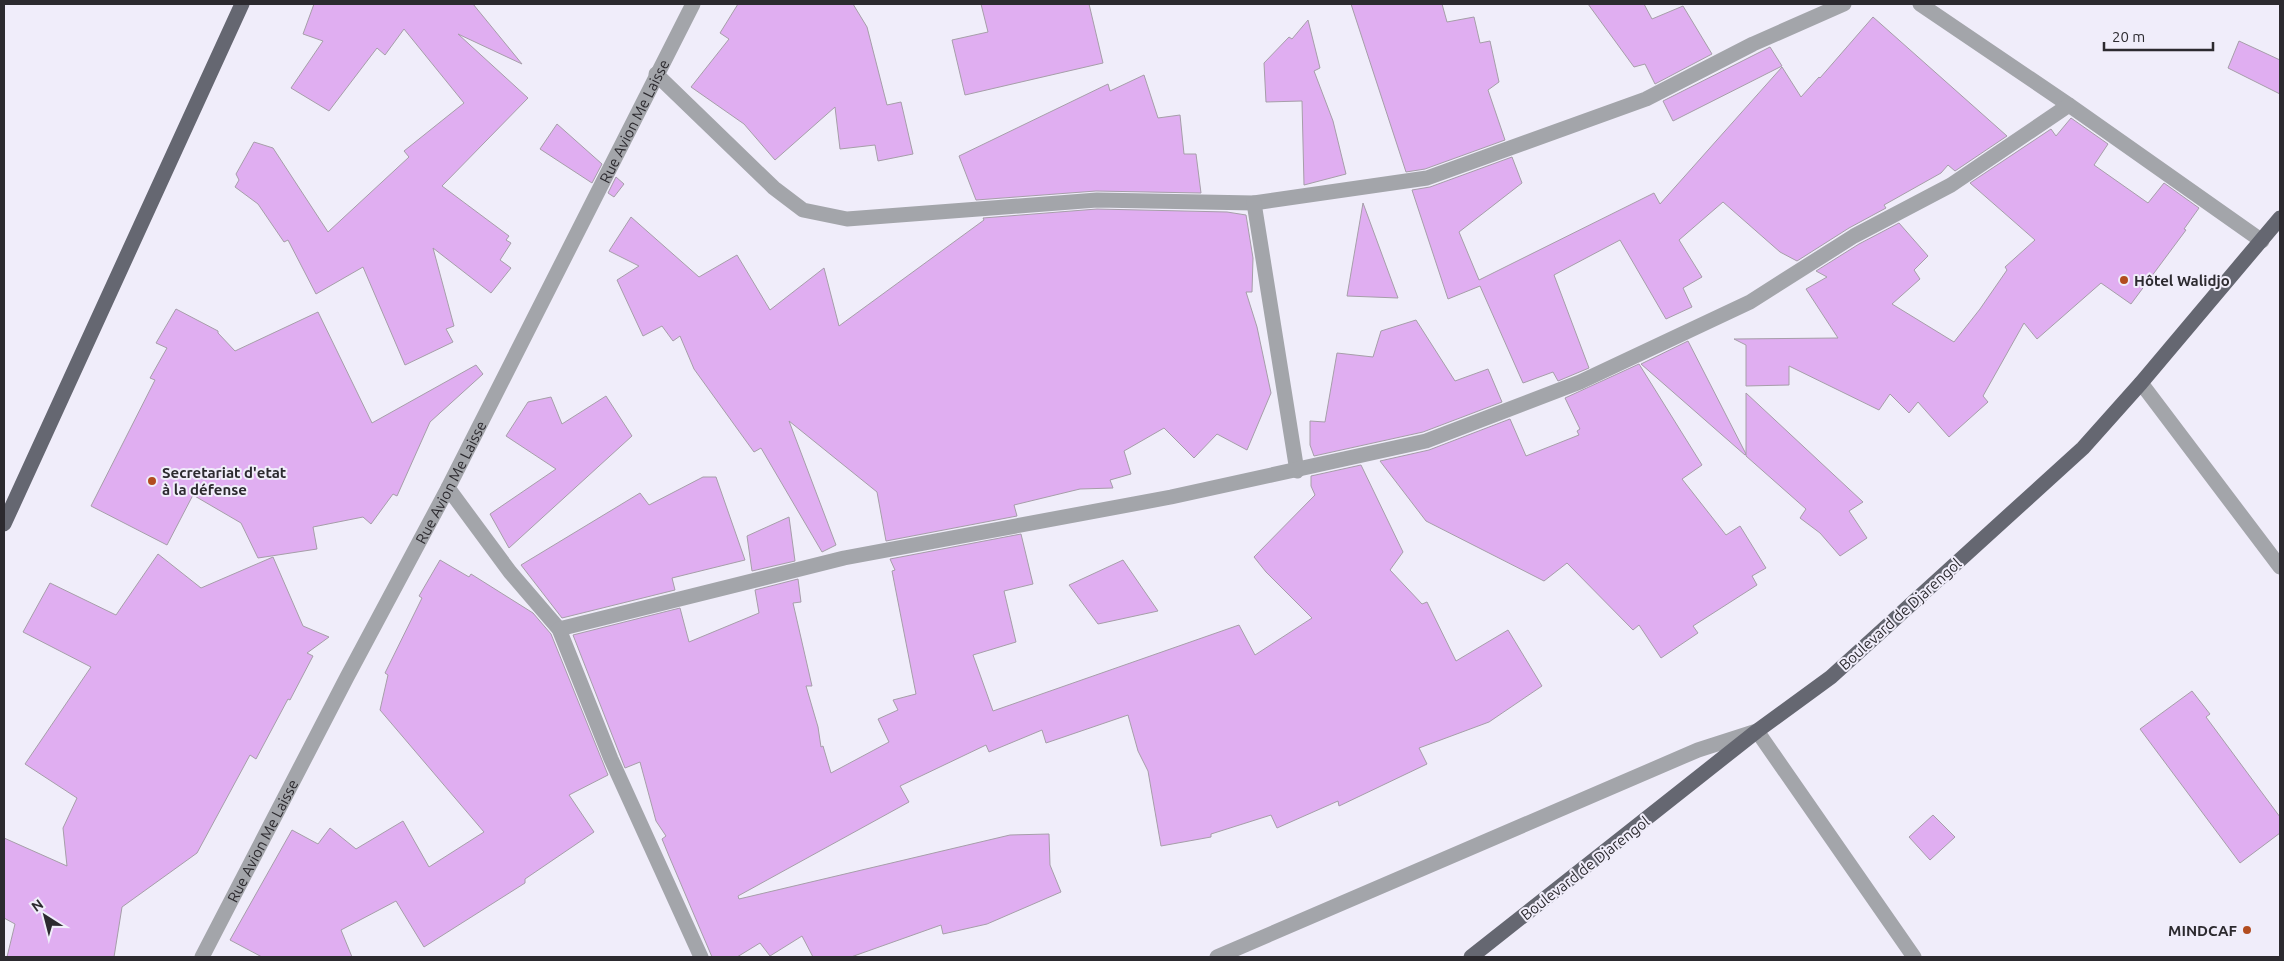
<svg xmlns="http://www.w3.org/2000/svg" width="2284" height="961" viewBox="0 0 2284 961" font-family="Ubuntu,sans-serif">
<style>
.building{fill:#e0aef1;stroke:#a69ea9}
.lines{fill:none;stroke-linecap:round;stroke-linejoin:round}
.street{stroke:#a3a5aa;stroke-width:15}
.primary{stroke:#656771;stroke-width:15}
.poi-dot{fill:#b24c1f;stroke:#f0edfa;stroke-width:2}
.labels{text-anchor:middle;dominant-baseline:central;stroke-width:4;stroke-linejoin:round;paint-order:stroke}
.street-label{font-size:15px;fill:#2c2a2f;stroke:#f0edfa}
.poi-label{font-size:15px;font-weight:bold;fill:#2c2a2f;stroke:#f0edfa;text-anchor:start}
</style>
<rect width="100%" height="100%" fill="#f0edfa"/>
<g class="building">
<path d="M314 4H473L522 64 458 34 528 98 442 186 509 236 506 240 511 243 500 260 511 268 491 293 433 248 454 326 446 329 453 342 405 365 363 267 316 294 288 240 284 242 258 204 235 187 239 180 236 174 254 142 273 148 328 232 409 157 404 151 464 103 404 29 385 55 377 48 329 111 291 88 323 41 303 34Z"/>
<path d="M738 4H853L867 27 887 105 901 102 913 154 878 161 875 145 840 149 835 107 775 160 744 124 691 87 729 39 720 33Z"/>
<path d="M981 4H1089L1103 63 965 95 952 40 988 32Z"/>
<path d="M1351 4H1442L1447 22 1474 17 1480 43 1490 41 1499 82 1488 90 1505 140 1425 169 1406 172Z"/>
<path d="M1588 4H1644L1652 19 1683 6 1712 54 1655 84 1645 64 1634 67Z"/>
<path d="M1873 17 2007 136 1955 171 1948 165 1941 173 1884 205 1886 208 1849 228 1797 261 1780 252 1723 202 1679 240 1702 277 1683 288 1692 307 1666 319 1620 240 1554 275 1589 368 1558 381 1553 372 1523 383 1480 286 1448 299 1412 190 1430 187 1512 157 1522 183 1459 232 1479 280 1654 193 1660 204 1782 67 1801 97 1819 77 1820 78Z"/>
<path d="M1308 20 1320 68 1314 71 1333 121 1346 174 1304 185 1302 101 1266 102 1264 63 1289 37 1292 39Z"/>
<path d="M2239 41 2280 60V94L2228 68Z"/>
<path d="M1770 47 1782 66 1673 121 1663 101Z"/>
<path d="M1144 75 1158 118 1180 115 1184 154H1196L1201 193 1096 191 976 200 959 156 1108 84 1110 91Z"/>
<path d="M2071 118 2108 144 2094 165 2148 203 2164 183 2199 208 2184 229 2186 230 2131 304 2101 283 2037 339 2024 323 1983 396 1988 402 1949 437 1918 402 1909 413 1890 394 1879 410 1789 366V385L1746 386V345L1734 339 1838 338 1806 289 1827 277 1816 271 1859 244 1899 223 1928 256 1914 270 1920 279 1892 304 1954 342 1980 309 2007 270 2005 267 2035 240 1970 183 2051 129 2056 136Z"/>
<path d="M557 124 602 164 592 183 540 149Z"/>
<path d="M616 177 624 184 614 197 608 193Z"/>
<path d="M1363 203 1398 298 1347 296Z"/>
<path d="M1097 209 1227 212 1246 215 1253 258 1252 292H1246L1257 327 1271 393 1247 450 1217 434 1194 458 1164 428 1124 451 1131 474 1110 480 1113 488 1080 489 1014 505 1017 516 886 541 877 492 789 421 836 545 822 552 761 448 754 452 694 369 680 336 673 341 662 326 643 336 617 280 639 266 609 251 631 217 699 277 737 255 770 310 824 268 839 326 984 220 983 218Z"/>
<path d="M176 309 218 331V333L235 351 318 312 372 423 476 365 483 374 430 422 397 496 393 494 371 524 363 517 313 527 317 549 258 558 241 523 193 495 167 545 91 506 155 380 150 378 167 348 156 343Z"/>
<path d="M1416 320 1455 381 1488 369 1502 402 1423 432 1314 456 1310 445V421L1325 422 1337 353 1373 357 1381 331Z"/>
<path d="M1688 341 1746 454 1745 455 1641 364Z"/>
<path d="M1639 364 1702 465 1682 479 1726 535 1740 526 1766 568 1752 576 1757 585 1693 626 1698 633 1661 658 1639 625 1633 630 1567 563 1544 581 1426 521 1380 461 1429 450 1510 419 1526 456 1579 435 1577 431 1580 429 1565 398Z"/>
<path d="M1746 393 1863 502 1849 511 1867 538 1840 556 1820 533 1800 518 1806 509 1746 456Z"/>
<path d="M606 396 632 436 509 548 490 514 556 469 506 436 528 402 551 397 562 424Z"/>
<path d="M1361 465 1403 552 1390 570 1422 604 1427 602 1456 661 1508 630 1542 686 1489 722 1419 748 1427 764 1339 806 1338 801 1277 828 1271 815 1211 834V837L1161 846 1148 771 1138 751 1128 715 1046 743 1042 730 989 752 986 745 900 786 909 802 738 896 739 899 1010 835 1049 834 1050 865 1061 892 987 924 943 934 941 925 851 957H813L802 936 770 956 760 943 737 957H712L669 856 662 839 666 836 656 821 640 762 625 768 573 635 680 608 689 642 759 613 755 590 798 579 801 602 793 603 812 686H806L818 727 821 747 823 746 831 773 889 742 878 719 898 710 893 700 916 694 892 571 895 570 890 559 1021 534 1033 584 1004 591 1016 642 973 655 993 711 1239 625 1255 655 1312 618 1266 572 1254 557 1315 495 1311 486V476Z"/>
<path d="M703 477H716L745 560 672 578 675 590 562 618 521 565 640 493 649 505Z"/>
<path d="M789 517 795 561 752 571 747 536Z"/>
<path d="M158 554 201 588 273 557 303 626 329 637 307 653 313 656 290 700 288 699 256 759 250 755 197 853 122 907 114 957H7L15 924 4 918V838L67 866 63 828 77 798 25 764 91 667 23 632 50 583 116 615Z"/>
<path d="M440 560 469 577 471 574 533 613 551 634 608 775 569 795 594 832 525 879V883L424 947 396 901 341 930 352 957H262L230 940 292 830 318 844 330 828 356 849 403 821 429 867 484 832 380 710 388 675 385 673 422 598 419 596Z"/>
<path d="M1123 560 1158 611 1098 624 1069 585Z"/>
<path d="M2192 691 2210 714 2206 717 2280 817V833L2240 863 2140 729Z"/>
<path d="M1933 815 1955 837 1930 860 1909 837Z"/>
</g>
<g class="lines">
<g class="street">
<path d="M1920 4 2069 105 2262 241"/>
<path d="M656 74 774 188 803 210 847 219 1097 200 1254 203 1427 178 1646 99 1753 44 1844 4"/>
<path d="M1254 203 1297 471"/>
<path d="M2141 383 2280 567"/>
<path d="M448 488 510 572 559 629 611 759 701 957"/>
<path d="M559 629 844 558 1171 497 1426 441 1580 382 1750 302 1854 236 1951 185 2069 105"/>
<path id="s1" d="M202 957 347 677 448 488 693 4"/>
<path d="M1217 957 1698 750 1757 731 1914 957"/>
</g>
<g class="primary">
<path d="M4 524 242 4"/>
<path d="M1471 957 1757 731 1831 677 2083 448 2141 383 2280 218"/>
</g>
</g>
<g class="poi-dot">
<circle cx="2124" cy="280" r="5"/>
<circle cx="152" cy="481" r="5"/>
<circle cx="2247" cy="930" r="5"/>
</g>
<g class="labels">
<g class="street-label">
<text stroke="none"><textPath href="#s1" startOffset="941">Rue Avion Me Laisse</textPath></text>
<text stroke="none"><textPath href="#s1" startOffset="536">Rue Avion Me Laisse</textPath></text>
<text transform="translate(1900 614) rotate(-42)">Boulevard de Djarengol</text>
<text stroke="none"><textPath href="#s1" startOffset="131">Rue Avion Me Laisse</textPath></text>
<text transform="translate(1585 868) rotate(-38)">Boulevard de Djarengol</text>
</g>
<g class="poi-label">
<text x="2134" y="280">Hôtel Walidjo</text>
<text x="162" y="472">Secretariat d'etat<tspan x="162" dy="17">à la défense</tspan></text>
<text x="2237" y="930" text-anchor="end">MINDCAF</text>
</g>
</g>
<rect width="2284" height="961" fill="none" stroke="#2c2a2f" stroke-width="10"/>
<g transform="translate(45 916) rotate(324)" stroke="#f0edfa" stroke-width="4" paint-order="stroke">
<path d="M0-4L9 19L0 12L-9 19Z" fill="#2c2a2f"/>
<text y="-8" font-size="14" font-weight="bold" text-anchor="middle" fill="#2c2a2f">N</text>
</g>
<path d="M2104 42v8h109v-8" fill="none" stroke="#2c2a2f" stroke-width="2.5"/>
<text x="2112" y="42" font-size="15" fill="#2c2a2f" stroke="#f0edfa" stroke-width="4" paint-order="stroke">20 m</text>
</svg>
